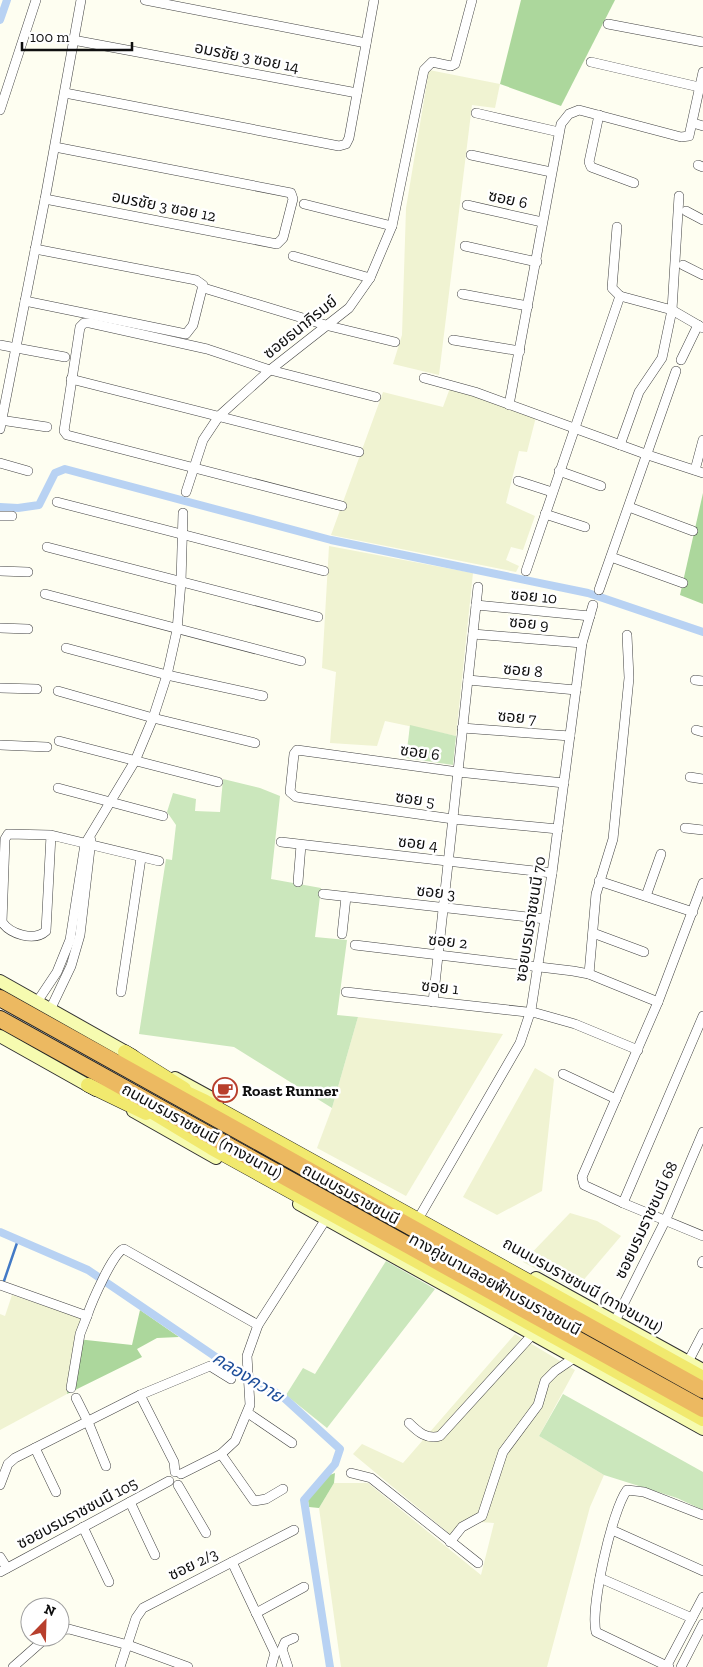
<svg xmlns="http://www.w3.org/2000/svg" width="703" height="1667" viewBox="0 0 703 1667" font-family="'Zilla Slab','Noto Sans Thai',serif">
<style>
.farmland{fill:#f0f3d2}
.green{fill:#cbe7bc}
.forest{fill:#acd79c}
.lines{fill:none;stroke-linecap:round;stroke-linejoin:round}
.stream{stroke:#437ac6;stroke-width:2.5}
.canal{stroke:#b8d2f3;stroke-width:8}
.street-casing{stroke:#424242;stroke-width:10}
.secondary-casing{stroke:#313131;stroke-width:14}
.primary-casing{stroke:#202020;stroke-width:15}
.highway-casing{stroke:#202020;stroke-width:18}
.street{stroke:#fff;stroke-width:9}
.secondary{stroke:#f6fbb0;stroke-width:12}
.primary{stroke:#f1e96e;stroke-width:14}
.highway{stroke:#ecb961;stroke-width:16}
.labels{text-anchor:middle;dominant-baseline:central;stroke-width:5;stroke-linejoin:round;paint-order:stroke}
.street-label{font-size:16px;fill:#0f0f0f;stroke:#fff}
.poi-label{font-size:16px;font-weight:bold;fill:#0f0f0f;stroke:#fff;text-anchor:start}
.water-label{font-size:18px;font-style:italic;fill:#1e4e9a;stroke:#fff}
</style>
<rect width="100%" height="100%" fill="#fefef1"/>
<g class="farmland">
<path d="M429 70 500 84 495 108 472 105 439 375 393 364 402 335 406 208Z"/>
<path d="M450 388 536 417 527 452 519 451 506 503 535 516 523 550 511 547 506 560 519 566 516 572 331 535 383 392 443 407Z"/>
<path d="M329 546 473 573 456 736 385 721 377 746 330 743 336 672 322 668Z"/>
<path d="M358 1017 503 1034 406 1196 317 1148 332 1108Z"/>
<path d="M535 1068 554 1079 542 1191 497 1215 463 1197Z"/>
<path d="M570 1213 597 1221 621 1236 575 1290 523 1262Z"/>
<path d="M12 1295 81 1318 67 1394 0 1430V1314L5 1316Z"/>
<path d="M515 1334 575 1370 539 1436 604 1475 590 1507 547 1667H341L319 1508 334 1483H368L481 1575 494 1523 466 1521 451 1535 353 1454 362 1444 403 1463Z"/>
</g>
<g class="green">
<path d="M410 725 456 736 453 765 406 758Z"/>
<path d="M223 779 260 788 280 796 271 879 321 888 315 937 347 940 337 1015 358 1017 332 1108 234 1047 139 1034 166 859 172 860 176 825 167 812 173 793 196 799 195 811 220 812Z"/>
<path d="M386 1261 435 1289 327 1428 286 1395 303 1368 315 1374Z"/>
<path d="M563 1394 703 1472V1510L677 1498 604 1475 539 1436Z"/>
</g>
<g class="forest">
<path d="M521 0H615L561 106 500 84Z"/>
<path d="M703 493V604L680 595Z"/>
<path d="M140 1310 179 1337 157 1338 137 1349 142 1357 67 1394 77 1339 132 1345Z"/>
<path d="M335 1473 334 1483 319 1508 309 1507 308 1500 327 1476Z"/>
</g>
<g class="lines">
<path class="stream" d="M4 1281 18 1240"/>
<g class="canal">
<path d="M0 20 7 0"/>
<path d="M0 507 18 508 39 505 55 473 65 469 331 540 588 593 703 632"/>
<path d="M0 1232 88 1270 232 1368 282 1396 340 1449 335 1464 304 1500 330 1667"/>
</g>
<defs>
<g id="street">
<path d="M145 0 366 43"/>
<path d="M608 24 703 42"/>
<path d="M73 40 357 93"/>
<path d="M591 62 699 87"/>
<path d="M65 93 339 146 346 144 349 138 374 0"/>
<path d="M0 110 36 0"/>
<path d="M476 113 559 132"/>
<path d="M599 115 589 162 591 167 634 183"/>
<path d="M693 123 703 126"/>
<path d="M471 155 551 172"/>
<path d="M698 165 703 167"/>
<path d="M45 199 277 244 283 238 293 199 291 193 55 147"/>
<path d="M304 204 392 226"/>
<path d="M467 205 542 222"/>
<path d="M686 211 703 220"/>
<path d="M617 227 612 288 620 296"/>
<path d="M465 246 537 262"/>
<path d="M293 256 370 278"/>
<path d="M683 265 703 275"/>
<path d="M207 289 329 326 395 342"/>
<path d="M462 294 528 306"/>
<path d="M25 301 186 334 193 325 203 285 196 280 35 249"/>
<path d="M453 340 520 351"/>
<path d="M0 345 65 357"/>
<path d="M681 360 698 325"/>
<path d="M424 378 475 392 648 455 703 473"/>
<path d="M71 379 359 452"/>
<path d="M509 405 561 124 569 114 579 110 681 137 689 136 703 72"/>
<path d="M0 420 47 427"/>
<path d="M0 429 45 199 81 0"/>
<path d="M620 445 639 392 662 358 672 310 703 328"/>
<path d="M0 463 28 471"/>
<path d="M695 470 703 440"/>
<path d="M559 471 601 486"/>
<path d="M518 481 552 492"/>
<path d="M186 492 203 440 219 416 270 370 349 308 370 278 392 226 424 70 432 62 451 66 455 64 472 0"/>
<path d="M57 502 324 571"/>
<path d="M342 506 67 435 64 431 80 327 84 323H90L207 349 270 370 376 397"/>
<path d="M629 507 693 531"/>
<path d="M545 514 585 527"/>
<path d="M0 516H12"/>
<path d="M47 547 318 617"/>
<path d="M611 557 683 583"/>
<path d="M0 571 28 572"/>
<path d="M526 571 620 296 672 310 679 196"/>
<path d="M599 590 676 371"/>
<path d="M45 594 301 661"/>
<path d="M476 605 590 616"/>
<path d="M0 628 28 629"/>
<path d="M473 634 582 643"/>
<path d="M66 648 167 675 263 696"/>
<path d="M468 680 576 690"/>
<path d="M695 680 703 681"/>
<path d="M0 688 37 689"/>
<path d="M58 691 153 718 255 743"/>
<path d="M462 728 570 736"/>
<path d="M696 730 703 732"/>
<path d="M59 741 218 782"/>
<path d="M0 745 47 747"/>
<path d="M690 777 703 779"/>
<path d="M58 788 163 816"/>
<path d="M685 828 703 830"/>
<path d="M558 829 453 819 296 797 290 792 294 754 297 750 458 772 564 783"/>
<path d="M51 835 46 931C34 942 10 934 2 922L5 839 8 834 51 835 159 861"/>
<path d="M281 842 552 873"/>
<path d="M599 881 693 912"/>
<path d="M298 882 301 845"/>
<path d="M323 894 545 919"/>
<path d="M646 896 661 854"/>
<path d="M593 933 644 952"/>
<path d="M342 934 346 897"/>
<path d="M355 945 573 971 589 974 658 1002"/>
<path d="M589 974 596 894 613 839 629 678 627 635"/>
<path d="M121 992 141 858"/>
<path d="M346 992 536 1013 575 1024 638 1050"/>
<path d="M37 1002 57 972 70 940 85 844 135 761 153 718 167 675 177 630 181 582 183 513"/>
<path d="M433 1002 478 587"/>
<path d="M50 1010 71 966 80 935 91 840"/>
<path d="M703 1016 623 1203 703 1236"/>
<path d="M563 1074 616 1099"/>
<path d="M623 1203 584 1185 582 1177 658 1002 703 883"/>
<path d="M421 1214 520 1043 531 1010 552 873 582 643 593 605"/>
<path d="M702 1263 703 1261"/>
<path d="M0 1285 87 1316C91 1304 114 1250 124 1249L258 1325"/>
<path d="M615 1321 666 1219 703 1132"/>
<path d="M688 1362 703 1333"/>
<path d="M71 1388 80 1334 87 1316"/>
<path d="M140 1395 174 1462 175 1472"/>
<path d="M76 1398 88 1422 106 1466"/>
<path d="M248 1413 292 1443"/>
<path d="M409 1423C418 1432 427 1440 440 1436L532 1335"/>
<path d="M35 1448 56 1492"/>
<path d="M221 1454 254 1501 266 1499 283 1489"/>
<path d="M351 1473 371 1478 478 1563"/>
<path d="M181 1474 221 1454 235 1441 250 1405 247 1356 258 1325 326 1219"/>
<path d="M0 1485 8 1464 15 1458 140 1395 210 1366 231 1379"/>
<path d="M178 1485 206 1533"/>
<path d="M130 1502 155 1555"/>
<path d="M83 1527 109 1582"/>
<path d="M612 1530 703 1571"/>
<path d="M450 1542 462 1527 482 1516 503 1452 538 1405 545 1381 555 1371 574 1358"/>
<path d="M0 1557 7 1568"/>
<path d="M232 1562 275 1653 271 1667"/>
<path d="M0 1572 169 1481"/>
<path d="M600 1578 692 1618"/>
<path d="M256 1613 304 1587"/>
<path d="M60 1630 69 1629 128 1645 188 1667"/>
<path d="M13 1667 47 1637"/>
<path d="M120 1667 136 1618 143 1608 294 1530"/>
<path d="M288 1667 282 1649 285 1642 294 1638"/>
<path d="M666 1667 703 1597"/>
<path d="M669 1667 596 1632C590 1608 612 1510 627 1490L644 1492 703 1515"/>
<path d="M681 1667 703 1624"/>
</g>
<g id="secondary">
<path d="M0 981 133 1056"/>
<path d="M0 1036 96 1090"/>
<path d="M175 1078 217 1101"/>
<path d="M133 1111 216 1158"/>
<path d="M299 1204 703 1429"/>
<path d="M536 1278 703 1370"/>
</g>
<g id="primary">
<path d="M125 1052 184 1089"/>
<path d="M88 1085 146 1113"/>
<path d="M174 1087 204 1101 703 1378"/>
<path d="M141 1105 212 1148 703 1419"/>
</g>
<g id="highway">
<path d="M0 998 703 1390"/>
<path d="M0 1019 703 1409"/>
</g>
</defs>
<use href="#street" class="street-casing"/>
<use href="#secondary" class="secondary-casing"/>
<use href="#primary" class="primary-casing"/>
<use href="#highway" class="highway-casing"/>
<use href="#street" class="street"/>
<use href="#secondary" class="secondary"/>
<use href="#primary" class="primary"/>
<use href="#highway" class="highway"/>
</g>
<defs>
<symbol id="cafe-ring" viewBox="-11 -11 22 22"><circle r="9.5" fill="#fff" stroke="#b83f2d" stroke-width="1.5"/><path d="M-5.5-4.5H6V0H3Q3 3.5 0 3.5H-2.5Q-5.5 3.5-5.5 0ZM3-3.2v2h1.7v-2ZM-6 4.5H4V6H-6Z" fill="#b83f2d"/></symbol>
</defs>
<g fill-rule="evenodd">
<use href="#cafe-ring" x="211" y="1076" width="28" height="28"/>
</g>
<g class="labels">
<g class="street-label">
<text transform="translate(247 57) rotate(11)">อมรชัย 3 ซอย 14</text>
<text transform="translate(508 199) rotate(12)">ซอย 6</text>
<text transform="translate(164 206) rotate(11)">อมรชัย 3 ซอย 12</text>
<text transform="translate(300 327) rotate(-39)">ซอยธนาภิรมย์</text>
<text transform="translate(534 596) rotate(5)">ซอย 10</text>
<text transform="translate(529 623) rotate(5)">ซอย 9</text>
<text transform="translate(523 670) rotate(5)">ซอย 8</text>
<text transform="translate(517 717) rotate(5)">ซอย 7</text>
<text transform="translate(420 752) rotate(8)">ซอย 6</text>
<text transform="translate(415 799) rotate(8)">ซอย 5</text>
<text transform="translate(418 843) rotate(6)">ซอย 4</text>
<text transform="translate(436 892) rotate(6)">ซอย 3</text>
<text transform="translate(530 919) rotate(-81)">ซอยบรมราชชนนี 70</text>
<text transform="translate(448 941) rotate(6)">ซอย 2</text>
<text transform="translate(440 987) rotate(6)">ซอย 1</text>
<text transform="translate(202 1131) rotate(29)">ถนนบรมราชชนนี (ทางขนาน)</text>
<text transform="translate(351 1194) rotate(29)">ถนนบรมราชชนนี</text>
<text transform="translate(646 1220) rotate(-65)">ซอยบรมราชชนนี 68</text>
<text transform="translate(495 1284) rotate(29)">ทางคู่ขนานลอยฟ้าบรมราชชนนี</text>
<text transform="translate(583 1285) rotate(29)">ถนนบรมราชชนนี (ทางขนาน)</text>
<text transform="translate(77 1513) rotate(-28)">ซอยบรมราชชนนี 105</text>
<text transform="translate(193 1564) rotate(-26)">ซอย 2/3</text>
</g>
<g class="poi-label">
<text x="242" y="1090">Roast Runner</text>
</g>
<g class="water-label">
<text transform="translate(248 1377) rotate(32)">คลองควาย</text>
</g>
</g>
<g transform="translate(45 1622) rotate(23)"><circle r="24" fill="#ffffff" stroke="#9f9f9f"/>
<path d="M0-4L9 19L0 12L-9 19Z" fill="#b83f2d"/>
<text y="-8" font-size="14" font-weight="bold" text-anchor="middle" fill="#0f0f0f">N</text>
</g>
<path d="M22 42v8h110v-8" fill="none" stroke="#0f0f0f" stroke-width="2.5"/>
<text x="30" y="42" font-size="15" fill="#0f0f0f" stroke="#ffffff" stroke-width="4" paint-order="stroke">100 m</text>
</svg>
